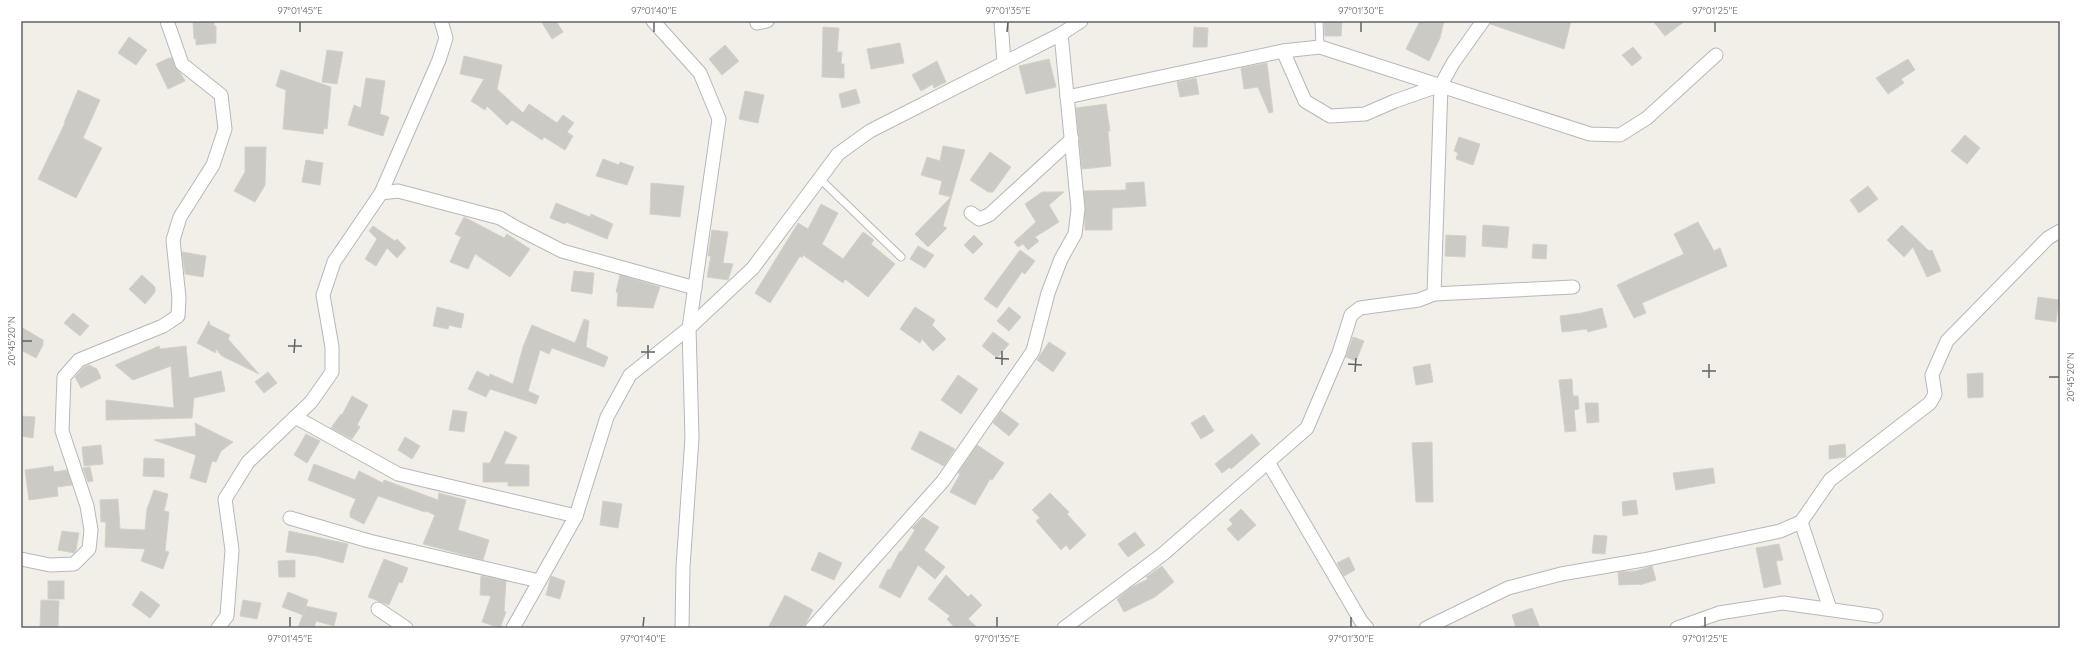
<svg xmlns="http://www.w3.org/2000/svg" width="2081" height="649" viewBox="0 0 2081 649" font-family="Quicksand,sans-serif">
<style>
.building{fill:#cccac5;stroke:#d6d1c6}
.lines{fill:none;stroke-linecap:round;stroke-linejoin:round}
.service-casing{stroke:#b5b8bc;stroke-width:9}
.minor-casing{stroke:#b5b8bc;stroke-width:15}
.service{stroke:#fff;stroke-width:7}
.minor{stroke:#fff;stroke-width:13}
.ticks{fill:none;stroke:#5f6368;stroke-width:1.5}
.neatline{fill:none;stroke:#5f6368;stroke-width:1.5}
.ticks-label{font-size:10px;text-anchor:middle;fill:#5f6368}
</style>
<rect width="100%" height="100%" fill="#f1efe8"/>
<g class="building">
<path d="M193 21H214V26H216V43L196 45V39H194Z"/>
<path d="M541 21H556L563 32 552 39Z"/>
<path d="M1324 21H1342L1341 36H1325Z"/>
<path d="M1420 21H1444L1440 38 1429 61 1406 49Z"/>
<path d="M1491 21H1571L1564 49 1490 24Z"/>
<path d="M1653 21H1685L1665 36Z"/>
<path d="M823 27 839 28 837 52H842L841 64H844V78L822 77Z"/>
<path d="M1194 27 1208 28 1207 47H1193Z"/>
<path d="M129 37 147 50 136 65 118 53Z"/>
<path d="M900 43 904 63 871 69 867 49Z"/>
<path d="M725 45 739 61 722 75 709 59Z"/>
<path d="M1633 47 1642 58 1632 66 1622 55Z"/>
<path d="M327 50 343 52 337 84 322 82Z"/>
<path d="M464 56 502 65 497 89 523 113 529 104 557 123 563 115 574 123 567 132 573 136 565 150 544 137 542 140 512 120 507 125 487 106 485 110 471 101 484 79 460 74Z"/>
<path d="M169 58H172L175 67 181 74 185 81 168 89 156 64Z"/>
<path d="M1049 59 1056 87 1026 94 1019 66Z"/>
<path d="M1908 59 1915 70 1901 79 1904 83 1888 94 1876 78Z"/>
<path d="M937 61 946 82 934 88 933 84 921 91 912 75Z"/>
<path d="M1267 63 1273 112 1269 113 1258 87 1244 89 1241 68Z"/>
<path d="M281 70 331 87 327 129 324 128 323 134 283 129 286 90 276 86Z"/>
<path d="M366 78 385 81 380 114 389 117 383 136 348 125 354 105 361 108Z"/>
<path d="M1196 78 1199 94 1180 97 1177 82Z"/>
<path d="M856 89 860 103 842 108 839 94Z"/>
<path d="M78 90 100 100 83 138 102 148 76 198 38 179 65 123H64Z"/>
<path d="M745 91 764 95 758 123 739 119Z"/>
<path d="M1106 104 1110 131H1108L1111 166 1082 169 1076 108Z"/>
<path d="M1965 135 1980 148 1967 164 1951 151Z"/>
<path d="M1459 137 1480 144 1473 165 1456 159 1458 153 1454 151Z"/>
<path d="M943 146 965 150 943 226 947 228 928 247 915 234 951 197 939 194 942 181 921 175 927 157 940 161Z"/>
<path d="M245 147H266L265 185 255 202 234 191 245 172Z"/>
<path d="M990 152 1011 167 993 192H988L970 180Z"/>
<path d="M603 159 619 165 620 162 634 167 627 185 596 176Z"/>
<path d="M306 160 323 163 320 185 302 182Z"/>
<path d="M1144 182 1146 206 1112 208V230H1085L1084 191 1126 190V183Z"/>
<path d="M651 183 684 186 680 217 650 214Z"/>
<path d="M1868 186 1878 199 1859 213 1850 200Z"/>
<path d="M1042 192H1064L1049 205 1059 222 1035 237 1039 241 1028 250 1023 244 1018 247 1014 242 1036 222 1025 204Z"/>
<path d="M556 203 590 217 591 214 613 224 607 239 566 222 565 224 550 218Z"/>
<path d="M821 204 838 213 822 244 843 259 863 232 874 240 871 244 895 264 868 297 845 279 843 283 803 255 802 258 800 256 770 303 755 293 798 223 808 229Z"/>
<path d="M464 217 504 238 507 234 530 249 510 277 475 254 468 269 450 262 461 237 455 234Z"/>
<path d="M1698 222 1714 251 1720 248 1727 266 1642 303 1646 313 1634 318 1617 285 1684 254 1674 234Z"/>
<path d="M1483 225 1509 227 1507 248 1482 246Z"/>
<path d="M1902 225 1929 251 1932 250 1941 271 1927 277 1913 247 1904 257 1887 240Z"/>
<path d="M373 226 395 241 397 239 406 248 397 258 387 248 376 266 365 259 377 239 369 231Z"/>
<path d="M712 230 728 232 723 263 733 264 728 280 707 277 711 256H708Z"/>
<path d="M974 235 983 244 973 254 964 245Z"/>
<path d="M1446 235 1466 236 1465 257 1445 256Z"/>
<path d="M1533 244 1547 245 1546 259 1532 258Z"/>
<path d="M918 246 934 255 925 268 910 259Z"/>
<path d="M1020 250 1035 261 1025 274 1022 272 997 308 984 299Z"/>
<path d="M182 252 206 256 203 277 185 274Z"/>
<path d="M574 271 594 273 592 294 571 291Z"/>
<path d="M142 275 155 287V292L145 304 129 289Z"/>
<path d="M620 275 660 287 653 308 617 306 618 293 616 292Z"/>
<path d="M2038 297 2059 300 2056 322 2035 319Z"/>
<path d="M437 307 464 314 461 328 449 325 448 329 433 326Z"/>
<path d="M915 307 935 320 932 325 946 339 933 351 922 339 920 343 900 329Z"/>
<path d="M1009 307 1021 317 1009 331 997 321Z"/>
<path d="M1602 308 1607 327 1588 332 1587 329 1562 332 1560 316 1582 313Z"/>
<path d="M73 313 89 326 80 336 64 323Z"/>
<path d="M584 319 589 321 586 347 608 357 604 367 552 348 549 354 540 350 528 391 539 396 536 404 490 389 486 397 468 389 477 371 489 377 490 374 513 384 523 347 532 325 575 343Z"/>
<path d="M209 321 210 325 230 335 228 339 259 374 222 356 215 348 216 353 197 343Z"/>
<path d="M21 327 43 340V345L36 358 21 350Z"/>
<path d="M993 332 1009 344 997 358 982 346Z"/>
<path d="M1353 337 1364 341 1356 361 1346 357Z"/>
<path d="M1049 342 1066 353 1053 372 1037 360Z"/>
<path d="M159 346 160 349 186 346 189 378 221 371 225 391 194 398 192 418 106 420V400L174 408 171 366 133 380 115 365Z"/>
<path d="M1430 364 1433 382 1416 385 1413 367Z"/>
<path d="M89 365 97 369 101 378 81 388 75 377 84 367Z"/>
<path d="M268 372 277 383 264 393 255 382Z"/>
<path d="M1983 373V397L1968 398 1967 374Z"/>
<path d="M958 375 978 389 961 414 941 400Z"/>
<path d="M1572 379 1573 396H1578L1579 409 1574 410 1576 431 1565 432 1559 380Z"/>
<path d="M352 396 368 405 357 425 360 427 352 439 331 428 341 414 342 415Z"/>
<path d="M1585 403H1598L1599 422 1587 423Z"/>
<path d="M453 410 467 412 464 432 449 430Z"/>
<path d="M1001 411 1019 424 1009 436 993 423Z"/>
<path d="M1204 415 1214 431 1201 439 1191 423Z"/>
<path d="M21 416 35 417 33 438 21 436Z"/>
<path d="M195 423 233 442 221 451 216 462 212 461 206 483 190 478 196 455 154 440 196 436Z"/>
<path d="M505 431 517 437 504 464 529 465V486H508V482H483V463H490Z"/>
<path d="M920 431 955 449 944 466 911 449Z"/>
<path d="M306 434 320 441 307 463 294 455Z"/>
<path d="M1252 434 1260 444 1231 469 1230 467 1222 473 1215 464Z"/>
<path d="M405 437 420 446 412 459 398 450Z"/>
<path d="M1432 442 1433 502H1416L1412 443Z"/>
<path d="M1845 444 1846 457 1829 459V446Z"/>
<path d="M101 445 103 464 84 466 82 447Z"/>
<path d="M977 445 1004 463 992 480 990 479 975 505 950 492 960 474 958 473Z"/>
<path d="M144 458 164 459V477L143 476Z"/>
<path d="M314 464 355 480 359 471 383 483 384 480 438 500 439 493 466 500 458 530 489 540 483 560 423 544 435 515 426 511 425 512 378 496 364 524 350 517V512L356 499 308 480Z"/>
<path d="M53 466 54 472 67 470 72 485 57 487 58 496 29 500 25 470Z"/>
<path d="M90 467 93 481 88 482 83 468Z"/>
<path d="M1713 468 1715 483 1676 490 1673 473Z"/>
<path d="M154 490 168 494 164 511 169 512 165 551 169 552 163 569 141 561 145 549 105 547 106 522H101L100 500 118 499 120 529 145 530 147 509Z"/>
<path d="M1050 493 1069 512 1067 514 1086 535 1070 550 1066 545 1061 550 1036 521 1040 518 1032 510Z"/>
<path d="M1636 500 1638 514 1623 516 1622 502Z"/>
<path d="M603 501 622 504 618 528 600 525Z"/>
<path d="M1241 509 1256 525 1238 541 1227 529 1233 524 1229 520Z"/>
<path d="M923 517 939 527 924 550 945 567 935 579 918 565 900 598 879 587 888 569 890 570 900 551 901 552 915 530 912 528Z"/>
<path d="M62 531 79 533 76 550 74 553 58 550Z"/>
<path d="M289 531 348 544 343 563 317 556 286 552Z"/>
<path d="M1135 532 1145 545 1128 557 1118 544Z"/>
<path d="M1594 535 1607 536 1605 554 1592 553Z"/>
<path d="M1779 544 1783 560 1776 561 1781 584 1764 588 1756 548Z"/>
<path d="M819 552 842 563 834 580 811 570Z"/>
<path d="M1349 557 1355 570 1344 576 1337 563Z"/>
<path d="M384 559 408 568 402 583 399 582 389 605 368 597Z"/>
<path d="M295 560V577H279L278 561Z"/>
<path d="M1162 566 1174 582 1155 597 1124 612 1117 599 1130 588 1148 579 1146 577Z"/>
<path d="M1652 566 1656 580 1640 585V584L1619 585 1618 572 1636 571Z"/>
<path d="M946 575 968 597 971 594 982 605 968 619 978 628H955L947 619 950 616 928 599Z"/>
<path d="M481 576 506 581 504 611 506 612 500 628 482 622 491 596 480 595Z"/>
<path d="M551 576 565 581 560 599 546 595Z"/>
<rect x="48" y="581" width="16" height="18"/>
<path d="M141 591 160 605 150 618 132 605Z"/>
<path d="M288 592 308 600 303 615 282 607Z"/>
<path d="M785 595 813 610 803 628H768Z"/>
<path d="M41 600 59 601 58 628H40Z"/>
<path d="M243 600 261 603 257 619 240 616Z"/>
<path d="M306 606 337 613 334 626 316 621 314 628H298Z"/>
<path d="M1532 608 1540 628H1516L1512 615Z"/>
</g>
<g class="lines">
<defs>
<g id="service">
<path d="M1319 21 1320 47"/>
<path d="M819 178 901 257"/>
</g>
<g id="minor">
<path d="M653 21 700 73 719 119 689 328 692 438 683 567 682 628"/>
<path d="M1001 21 1004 63"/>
<path d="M757 23 767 21"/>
<path d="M1283 51 1305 101 1330 116 1365 114 1395 101 1441 85"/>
<path d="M1067 97 1283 51 1320 47 1590 134 1620 135 1647 118 1716 55"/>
<path d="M381 193 398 191 500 218 515 227 562 251 695 288"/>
<path d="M971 213 979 219 989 215 1072 139"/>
<path d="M1434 294 1573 287"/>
<path d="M295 417 398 474 576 516"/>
<path d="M1268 462 1361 621 1367 628"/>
<path d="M290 518 369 541 539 581"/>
<path d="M1801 522 1830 609"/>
<path d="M21 559 50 565 74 564 89 549 91 530 87 506 62 431 64 377 79 360 163 326 178 316 179 298 173 240 180 217 213 165 225 129 221 95 182 64 167 21"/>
<path d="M378 609 406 628"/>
<path d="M218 628 227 616 232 550 225 499 248 462 311 402 332 372V347L323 295 334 262 381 193 439 60 446 38 441 21"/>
<path d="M513 628 576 516 607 417 630 375 689 328 753 268 838 154 870 131 1061 34 1081 21"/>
<path d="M812 628 943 481 1033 351 1048 293 1061 259 1075 234 1078 209 1061 34"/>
<path d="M1064 628 1163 554 1307 428 1339 353 1351 315 1360 308 1419 300 1434 294 1441 85 1453 63 1483 21"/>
<path d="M1426 628 1508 588 1561 574 1643 560 1780 531 1801 522 1830 480 1930 403 1935 394 1932 375 1947 341 2048 238 2060 231"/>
<path d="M1677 628 1719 613 1783 603 1876 616"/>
</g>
</defs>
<use href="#service" class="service-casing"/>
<use href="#minor" class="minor-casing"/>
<use href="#service" class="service"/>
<use href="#minor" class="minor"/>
</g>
<path class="ticks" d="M300 32V22M654 32V22M1007 32 1008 22M1361 32V22M1715 32V22M22 341H32M288 346H302M641 352H655M294 353 295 339M995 358 1009 359M648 359V345M1348 364 1362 365M1002 365V351M1702 371H1716M1355 372 1356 358M2049 377H2059M1709 378V364M290 627V617M643 627 644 617M997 627V617M1351 627V617M1705 627V617"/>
<rect width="2081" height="649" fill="none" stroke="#ffffff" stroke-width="44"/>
<rect x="22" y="22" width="2037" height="605" class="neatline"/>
<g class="ticks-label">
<text x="300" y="14">97°01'45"E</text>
<text x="654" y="14">97°01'40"E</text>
<text x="1008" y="14">97°01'35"E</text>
<text x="1361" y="14">97°01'30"E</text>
<text x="1715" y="14">97°01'25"E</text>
<text transform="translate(11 341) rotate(-90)" y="4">20°45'20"N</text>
<text transform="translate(2070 377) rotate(-90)" y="4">20°45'20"N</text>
<text x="290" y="642">97°01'45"E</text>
<text x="643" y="642">97°01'40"E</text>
<text x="997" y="642">97°01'35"E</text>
<text x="1351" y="642">97°01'30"E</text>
<text x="1705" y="642">97°01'25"E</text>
</g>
</svg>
